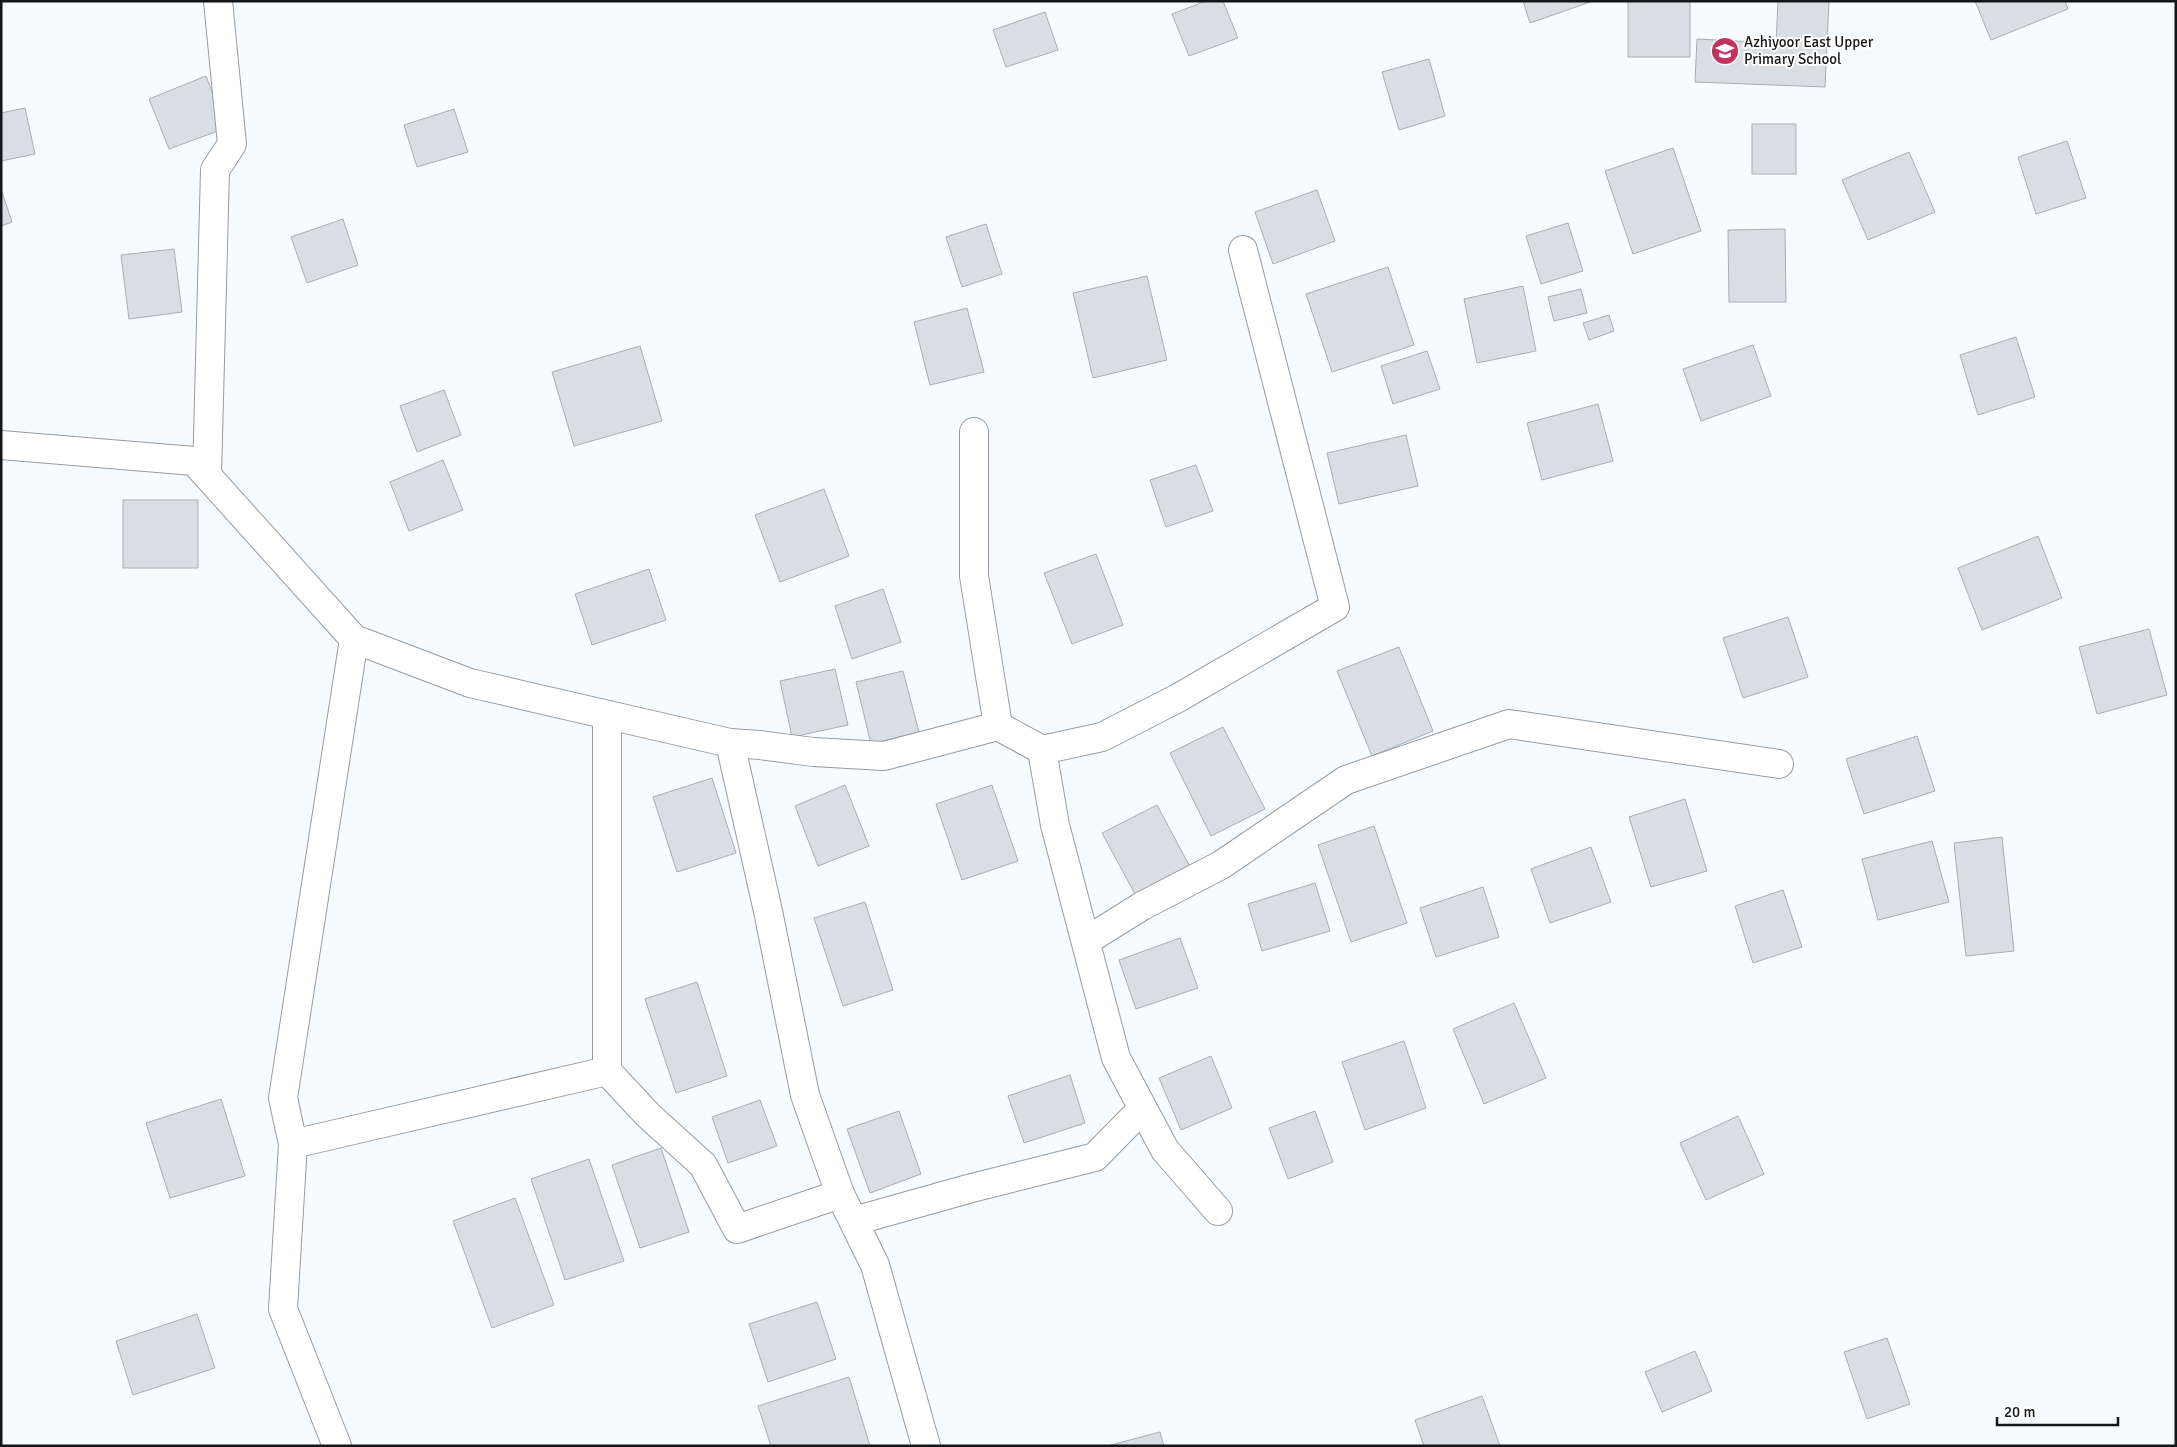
<svg xmlns="http://www.w3.org/2000/svg" width="2177" height="1447" viewBox="0 0 2177 1447" font-family="Signika,sans-serif">
<style>
.building{fill:#d9dee2;stroke:#a9aeb2}
.lines{fill:none;stroke-linecap:round;stroke-linejoin:round}
.minor-casing{stroke:#979ca0;stroke-width:30}
.minor{stroke:#fff;stroke-width:28}
.labels{text-anchor:middle;dominant-baseline:central;stroke-width:4;stroke-linejoin:round;paint-order:stroke}
.poi-label{font-size:15px;fill:#141617;stroke:#fff;text-anchor:start}
</style>
<rect width="100%" height="100%" fill="#f6fbff"/>
<g class="building">
<path d="M1206 1H1223L1238 38 1189 56 1172 14Z"/>
<path d="M1523 1H1593L1530 23Z"/>
<rect x="1628" y="1" width="62" height="56"/>
<path d="M1778 1H1829L1825 87 1695 82 1697 39 1776 43Z"/>
<path d="M1975 1H2065L2068 9 1991 40Z"/>
<path d="M1045 12 1058 50 1006 67 993 30Z"/>
<path d="M1429 59 1445 116 1399 130 1382 72Z"/>
<path d="M206 76 226 128 169 149 149 99Z"/>
<path d="M25 108 35 154 1 161V113Z"/>
<path d="M454 109 468 152 417 167 404 125Z"/>
<rect x="1752" y="124" width="44" height="50"/>
<path d="M2067 141 2086 198 2036 214 2018 157Z"/>
<path d="M1673 148 1701 231 1633 254 1605 171Z"/>
<path d="M1909 152 1935 212 1868 240 1842 180Z"/>
<path d="M1 189 12 222 1 226Z"/>
<path d="M1317 190 1335 241 1273 264 1255 212Z"/>
<path d="M343 219 358 265 307 283 291 237Z"/>
<path d="M1568 223 1583 271 1541 284 1526 236Z"/>
<path d="M986 224 1002 274 962 287 946 237Z"/>
<path d="M1785 229 1786 302H1729L1728 230Z"/>
<path d="M174 249 182 312 129 319 121 255Z"/>
<path d="M1388 267 1414 345 1332 372 1306 294Z"/>
<path d="M1147 276 1167 360 1093 378 1073 293Z"/>
<path d="M1523 286 1536 351 1477 363 1464 299Z"/>
<path d="M1581 289 1587 313 1554 321 1548 297Z"/>
<path d="M967 308 984 372 930 385 914 322Z"/>
<path d="M1609 315 1614 331 1589 340 1583 323Z"/>
<path d="M2016 337 2035 397 1978 415 1960 355Z"/>
<path d="M1753 345 1771 396 1701 421 1683 369Z"/>
<path d="M640 346 662 421 574 446 552 372Z"/>
<path d="M1427 351 1440 389 1393 404 1381 366Z"/>
<path d="M444 390 461 435 417 452 400 406Z"/>
<path d="M1598 404 1613 461 1542 480 1527 423Z"/>
<path d="M1406 435 1418 486 1339 504 1327 453Z"/>
<path d="M443 460 463 510 409 531 390 482Z"/>
<path d="M1196 465 1213 511 1166 527 1150 480Z"/>
<path d="M824 489 849 556 780 582 755 515Z"/>
<rect x="123" y="500" width="75" height="68"/>
<path d="M2038 536 2062 598 1982 630 1958 568Z"/>
<path d="M1096 554 1123 625 1072 644 1044 573Z"/>
<path d="M649 569 666 620 592 645 575 594Z"/>
<path d="M883 589 901 642 852 659 835 606Z"/>
<path d="M1788 617 1808 677 1743 698 1723 638Z"/>
<path d="M2149 629 2167 695 2097 714 2079 647Z"/>
<path d="M1399 647 1433 731 1372 756 1337 671Z"/>
<path d="M835 669 848 725 792 737 780 681Z"/>
<path d="M903 671 919 732 871 744 856 682Z"/>
<path d="M1223 727 1265 809 1211 836 1170 753Z"/>
<path d="M1917 736 1935 791 1864 814 1846 759Z"/>
<path d="M712 778 736 853 677 872 653 797Z"/>
<path d="M845 785 869 846 818 866 795 806Z"/>
<path d="M992 785 1018 861 962 880 936 804Z"/>
<path d="M1685 799 1707 871 1651 887 1629 817Z"/>
<path d="M1157 805 1189 865 1135 894 1102 833Z"/>
<path d="M1374 826 1407 923 1351 942 1318 845Z"/>
<path d="M2002 837 2014 951 1966 956 1954 843Z"/>
<path d="M1932 841 1949 902 1878 920 1862 859Z"/>
<path d="M1591 847 1611 902 1550 923 1531 869Z"/>
<path d="M1315 883 1330 931 1262 951 1248 904Z"/>
<path d="M1483 887 1499 937 1436 957 1420 908Z"/>
<path d="M1783 890 1802 947 1753 963 1735 906Z"/>
<path d="M865 902 893 990 843 1006 814 918Z"/>
<path d="M1180 938 1198 988 1136 1009 1119 960Z"/>
<path d="M697 982 727 1076 676 1093 645 999Z"/>
<path d="M1514 1003 1546 1078 1484 1104 1453 1029Z"/>
<path d="M1404 1041 1426 1108 1365 1130 1342 1062Z"/>
<path d="M1211 1056 1232 1108 1181 1130 1159 1078Z"/>
<path d="M1070 1075 1085 1123 1024 1143 1008 1096Z"/>
<path d="M221 1099 245 1176 170 1198 146 1123Z"/>
<path d="M760 1100 777 1146 728 1163 712 1117Z"/>
<path d="M899 1111 921 1174 870 1193 847 1129Z"/>
<path d="M1315 1111 1333 1162 1288 1179 1269 1128Z"/>
<path d="M1738 1116 1764 1174 1706 1200 1680 1143Z"/>
<path d="M661 1148 689 1232 640 1248 612 1165Z"/>
<path d="M589 1159 624 1261 565 1280 531 1179Z"/>
<path d="M515 1198 554 1305 492 1328 453 1221Z"/>
<path d="M817 1302 836 1359 768 1382 749 1324Z"/>
<path d="M197 1314 215 1368 133 1395 116 1341Z"/>
<path d="M1887 1338 1910 1404 1867 1419 1844 1352Z"/>
<path d="M1695 1351 1712 1391 1662 1412 1645 1372Z"/>
<path d="M849 1377 870 1446H771L758 1406Z"/>
<path d="M1482 1396 1500 1446H1424L1415 1420Z"/>
<path d="M1160 1432 1164 1446H1107Z"/>
</g>
<g class="lines">
<defs>
<g id="minor">
<path d="M974 432V576L998 726"/>
<path d="M1 445 194 461 354 639 283 1098 293 1144 607 1071V715"/>
<path d="M207 475 215 170 232 144 218 1"/>
<path d="M354 639 470 683 730 743 760 745 813 752 884 756 998 726 1042 750 1102 737 1178 698 1335 607 1243 250"/>
<path d="M730 743 768 911 805 1095 840 1194 875 1265 926 1446"/>
<path d="M1042 750 1055 825 1116 1058 1165 1150 1218 1211"/>
<path d="M1086 941 1142 906 1221 865 1346 780 1509 724 1779 764"/>
<path d="M607 1071 648 1115 703 1165 737 1229 840 1194"/>
<path d="M293 1144 283 1309 337 1446"/>
<path d="M854 1221 968 1189 1095 1157 1142 1109"/>
</g>
</defs>
<use href="#minor" class="minor-casing"/>
<use href="#minor" class="minor"/>
</g>
<defs>
<symbol id="school-disc" viewBox="-11 -11 22 22"><circle r="9.5" fill="#c3345c" stroke="#fff"/><path d="M0-5L7-2L0 1L-7-2ZM-4 1L0 2.5L4 1V4Q0 6-4 4Z" fill="#fff"/></symbol>
</defs>
<g fill-rule="evenodd">
<use href="#school-disc" x="1709" y="35" width="32" height="32"/>
</g>
<g class="labels">
<g class="poi-label">
<text x="1744" y="42">Azhiyoor East Upper<tspan x="1744" dy="17">Primary School</tspan></text>
</g>
</g>
<rect width="2177" height="1447" fill="none" stroke="#141617" stroke-width="5"/>
<path d="M1997 1417v8h121v-8" fill="none" stroke="#141617" stroke-width="2.5"/>
<text x="2004" y="1417" font-size="15" fill="#141617" stroke="#ffffff" stroke-width="4" paint-order="stroke">20 m</text>
</svg>
